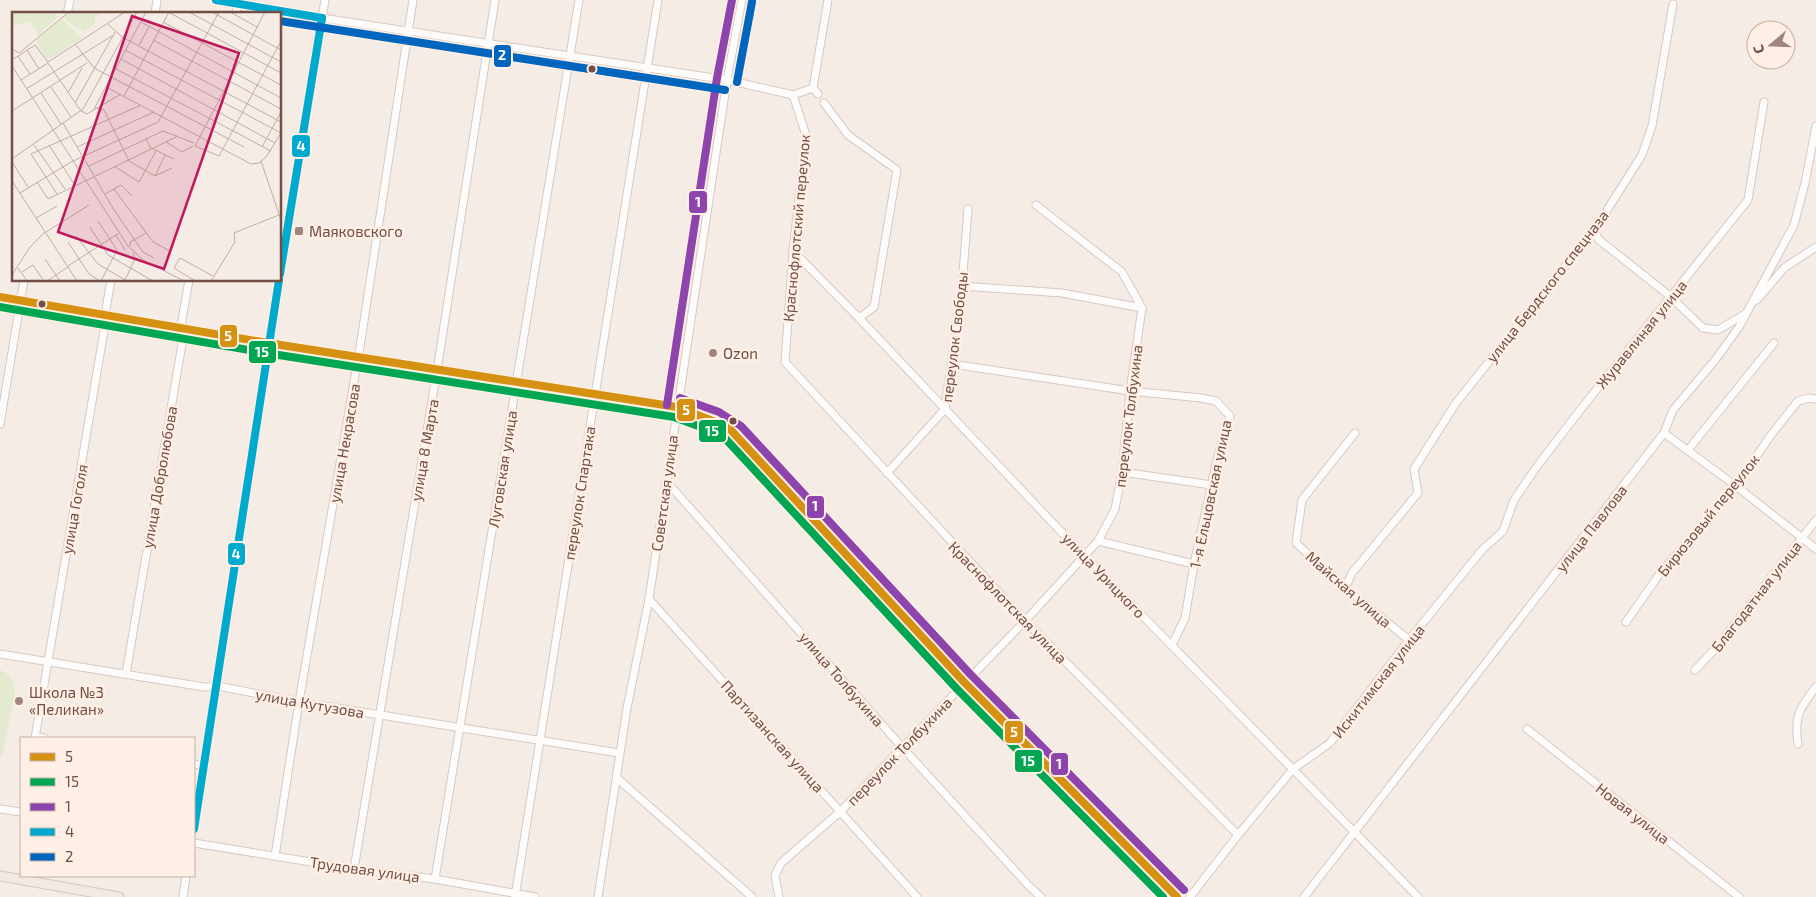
<svg xmlns="http://www.w3.org/2000/svg" width="1816" height="897" viewBox="0 0 1816 897" font-family="'Exo 2',sans-serif">
<style>
.grass{fill:#e4eacf}
.lines{fill:none;stroke-linecap:round;stroke-linejoin:round}
.minor-casing{stroke:#d6c9c3;stroke-width:9}
.major-casing{stroke:#d4c7c3;stroke-width:11}
.minor{stroke:#fefcfb;stroke-width:7}
.major{stroke:#f1e9e2;stroke-width:9}
.bus-1-casing{stroke:#ffefe4;stroke-width:11}
.bus-2-casing{stroke:#ffefe4;stroke-width:11}
.bus-3-casing{stroke:#ffefe4;stroke-width:11}
.bus-4-casing{stroke:#ffefe4;stroke-width:11}
.bus-5-casing{stroke:#ffefe4;stroke-width:11}
.bus-1{stroke:#d69012;stroke-width:8}
.bus-2{stroke:#00a651;stroke-width:8}
.bus-3{stroke:#8e44ad;stroke-width:8}
.bus-4{stroke:#00a9ce;stroke-width:8}
.bus-5{stroke:#0065bd;stroke-width:8}
.bus-dot{fill:#714e46;stroke:#ffefe4;stroke-width:2}
.poi-dot{fill:#9f857e;stroke:#ffefe4;stroke-width:2}
.labels{text-anchor:middle;dominant-baseline:central;stroke-width:5;stroke-linejoin:round;paint-order:stroke}
.street-label{font-size:15px;fill:#714e46;stroke:#ffefe4}
.poi-label{font-size:15px;fill:#714e46;stroke:#ffefe4;text-anchor:start}
.inset-road{fill:none;stroke:#c0ada5;stroke-width:1}
.view{fill:#c2185b;fill-opacity:0.15;stroke:#c2185b;stroke-width:2.5}
.inset-edge{fill:none;stroke:#714e46;stroke-width:2.5}
.line-badge{stroke:#ffefe4;stroke-width:2}
.badge-label{font-size:14px;text-anchor:middle;font-weight:bold;fill:#fff}
</style>
<rect width="100%" height="100%" fill="#f5ece5"/>
<path class="grass" d="M0 670C10 674 14 680 15 691L3 752 0 759Z"/>
<g class="lines">
<defs>
<g id="minor">
<path d="M216 0 322 18 727 80 793 95 813 88 818 94"/>
<path d="M67 14 70 0"/>
<path d="M155 14 157 0"/>
<path d="M236 14 238 0"/>
<path d="M813 88 828 0"/>
<path d="M793 95 806 135 793 251 785 362 1025 621 1238 835"/>
<path d="M824 103 848 135 897 170 874 307 859 318"/>
<path d="M1036 205 1122 272 1142 308"/>
<path d="M1594 229 1598 239 1671 297 1703 328 1718 330 1745 314"/>
<path d="M793 251 859 318 1084 556 1418 897"/>
<path d="M280 274 325 0"/>
<path d="M962 286 1062 293 1142 308"/>
<path d="M0 297 268 343 677 407 728 427 964 682 1177 897"/>
<path d="M1757 300 1784 268 1816 247"/>
<path d="M952 364 1130 391 1201 398 1216 401 1230 416 1219 451 1194 564 1185 618 1172 645"/>
<path d="M0 424 24 280"/>
<path d="M1355 433 1302 500 1296 543 1345 588 1409 640"/>
<path d="M1664 433 1736 486 1816 549"/>
<path d="M1688 450 1774 343"/>
<path d="M1122 472 1212 485"/>
<path d="M887 473 945 409 962 286 968 209"/>
<path d="M666 481 902 747 1028 885 1041 897"/>
<path d="M1098 541 1194 564"/>
<path d="M1345 588 1352 573 1418 493 1414 469 1456 403 1597 226 1642 155 1652 126 1673 4"/>
<path d="M649 599 917 897"/>
<path d="M1626 622 1661 572 1736 486 1771 435 1798 401 1809 398 1816 399"/>
<path d="M0 654 204 687H223L299 702 619 753"/>
<path d="M1695 670 1715 649 1816 520"/>
<path d="M126 674 183 338 182 320 189 280"/>
<path d="M1527 729 1739 897"/>
<path d="M36 737 44 738"/>
<path d="M35 738 105 325 106 309 111 280"/>
<path d="M1798 744C1794 716 1799 709 1816 687"/>
<path d="M194 764 204 766"/>
<path d="M617 778 752 897"/>
<path d="M0 809 21 812"/>
<path d="M194 829 279 280"/>
<path d="M194 843 354 869 435 879 535 897"/>
<path d="M275 856 299 702 360 347 413 0"/>
<path d="M354 869 438 364 495 0"/>
<path d="M435 879 579 0"/>
<path d="M183 897 186 876"/>
<path d="M515 897 658 0"/>
<path d="M598 897 627 708 649 599 727 80 742 0"/>
<path d="M779 897 775 876 781 863 841 811 1025 621 1098 541 1115 509 1122 472 1130 391 1142 308"/>
<path d="M1190 897 1238 835 1293 769 1330 743 1409 640 1482 550 1503 531 1514 500 1538 465 1581 409 1748 200 1764 102"/>
<path d="M1304 897 1664 433 1673 410 1716 359 1739 327 1794 225 1805 183 1816 126"/>
</g>
<path id="major" d="M0 876 119 897"/>
</defs>
<use href="#minor" class="minor-casing"/>
<use href="#major" class="major-casing"/>
<use href="#minor" class="minor"/>
<use href="#major" class="major"/>
<defs>
<path id="bus-1" d="M0 297 268 343 677 407 728 427 964 682 1177 897"/>
<path id="bus-2" d="M0 307 266 353 674 417 722 435 957 689 1163 897"/>
<g id="bus-3">
<path d="M680 398 719 412 741 426 971 675 1184 890"/>
<path d="M667 405 717 78 732 0"/>
</g>
<g id="bus-4">
<path d="M216 0 322 18"/>
<path d="M280 274 322 18"/>
<path d="M194 829 279 280"/>
</g>
<g id="bus-5">
<path d="M280 21 725 90"/>
<path d="M737 82 752 2"/>
</g>
</defs>
<use href="#bus-1" class="bus-1-casing"/>
<use href="#bus-2" class="bus-2-casing"/>
<use href="#bus-3" class="bus-3-casing"/>
<use href="#bus-4" class="bus-4-casing"/>
<use href="#bus-5" class="bus-5-casing"/>
<use href="#bus-1" class="bus-1"/>
<use href="#bus-2" class="bus-2"/>
<use href="#bus-3" class="bus-3"/>
<use href="#bus-4" class="bus-4"/>
<use href="#bus-5" class="bus-5"/>
</g>
<g class="bus-dot">
<circle cx="592" cy="69" r="4.5"/>
<circle cx="42" cy="304" r="4.5"/>
<circle cx="733" cy="421" r="4.5"/>
</g>
<g class="poi-dot">
<rect x="294" y="226" width="10" height="10" rx="2.5"/>
<circle cx="713" cy="353" r="5"/>
<circle cx="19" cy="701" r="5"/>
</g>
<g class="labels">
<g class="street-label">
<text transform="translate(796 228) rotate(-85)">Краснофлотский переулок</text>
<text transform="translate(1547 286) rotate(-52)">улица Бердского спецназа</text>
<text transform="translate(1641 334) rotate(-51)">Журавлиная улица</text>
<text transform="translate(954 337) rotate(-83)">переулок Свободы</text>
<text transform="translate(1128 416) rotate(-83)">переулок Толбухина</text>
<text transform="translate(344 443) rotate(-80)">улица Некрасова</text>
<text transform="translate(424 450) rotate(-80)">улица 8 Марта</text>
<text transform="translate(502 469) rotate(-81)">Луговская улица</text>
<text transform="translate(159 477) rotate(-80)">улица Добролюбова</text>
<text transform="translate(579 493) rotate(-81)">переулок Спартака</text>
<text transform="translate(664 493) rotate(-82)">Советская улица</text>
<text transform="translate(1210 494) rotate(-78)">1-я Ельцовская улица</text>
<text transform="translate(74 509) rotate(-80)">улица Гоголя</text>
<text transform="translate(1708 515) rotate(-51)">Бирюзовый переулок</text>
<text transform="translate(1591 528) rotate(-52)">улица Павлова</text>
<text transform="translate(1104 575) rotate(46)">улица Урицкого</text>
<text transform="translate(1349 589) rotate(41)">Майская улица</text>
<text transform="translate(1756 596) rotate(-52)">Благодатная улица</text>
<text transform="translate(1008 602) rotate(46)">Краснофлотская улица</text>
<text transform="translate(842 679) rotate(49)">улица Толбухина</text>
<text transform="translate(1378 681) rotate(-52)">Искитимская улица</text>
<text transform="translate(310 703) rotate(10)">улица Кутузова</text>
<text transform="translate(773 736) rotate(48)">Партизанская улица</text>
<text transform="translate(899 751) rotate(-46)">переулок Толбухина</text>
<text transform="translate(1633 813) rotate(38)">Новая улица</text>
<text transform="translate(365 869) rotate(8)">Трудовая улица</text>
</g>
<g class="poi-label">
<text x="309" y="231">Маяковского</text>
<text x="723" y="353">Ozon</text>
<text x="29" y="692">Школа №3<tspan x="29" dy="17">«Пеликан»</tspan></text>
</g>
</g>
<g transform="translate(12 12)">
<rect width="269" height="269" fill="#f5ece5"/>
<path d="M0 0H41L46 5 25 24V19L17 10 1 14ZM58 0H90L83 5V12L71 20 53 7 52 5ZM50 7 70 26 39 46H34L24 28Z" fill="#e4eacf"/>
<path class="inset-road" d="M156 0 269 61M177 0 269 50M200 0 269 38M218 0 245 15M129 10 269 86M151 10 269 73M96 12 110 25 269 110M241 23 253 0M141 28 269 97M63 32 82 56 232 135M127 33 137 15M0 37 7 41 57 0M15 38 27 57M113 38 269 121M6 44 18 62M109 47 263 131M0 48 23 33 36 50M36 50 113 0M0 54 116 234 131 248 172 269M104 57 259 139M9 68 36 51 69 99M39 75 59 105M94 75 239 152 247 151 254 145 269 121M14 77 100 24M29 81 49 112M56 81 70 56M112 84 157 0M63 91 103 20M84 96 92 98 117 149 143 164M82 97 134 0M0 99 75 51M69 99 75 102 109 82M51 111 102 198 131 240 142 246M134 127 139 136 162 147M154 130 170 140 181 134M22 133 53 177M37 133 62 172M183 134 207 144 269 29M183 134 241 23M65 135 142 100M250 135 269 100M0 147 71 97 125 0M249 149 269 208M0 150 16 175M77 154 151 119 182 131M102 154 127 170 144 139M143 164 153 143M143 164 160 156M0 169 65 269M25 170 36 187 164 125M102 177 141 230 158 239M8 181 59 150 146 110 207 0M45 182 19 142 129 93M93 182 109 173 120 184M24 206 45 194M86 209 105 238 89 269M78 215 96 243 141 269M34 220 77 193M104 223 113 238M64 224 86 252 115 269M56 230 77 262 88 269M118 234V230L134 221M33 247 48 269M56 254 107 221M6 256 15 269M10 260 21 253 32 269M0 263 18 235 33 220M113 268 123 247 121 241M35 269 56 255M183 269 162 256 168 246 201 264M199 269 223 230 222 221 267 203"/>
<path class="view" d="M120 4 227 41 152 257 46 220Z"/>
<rect width="269" height="269" class="inset-edge"/>
</g>
<g class="line-badge">
<rect x="493" y="44" width="19" height="24" rx="5" fill="#0065bd"/>
<rect x="291" y="134" width="20" height="24" rx="5" fill="#00a9ce"/>
<rect x="688" y="190" width="20" height="24" rx="5" fill="#8e44ad"/>
<rect x="219" y="324" width="19" height="24" rx="5" fill="#d69012"/>
<rect x="248" y="340" width="29" height="24" rx="5" fill="#00a651"/>
<rect x="676" y="398" width="20" height="24" rx="5" fill="#d69012"/>
<rect x="698" y="419" width="29" height="24" rx="5" fill="#00a651"/>
<rect x="806" y="495" width="19" height="24" rx="5" fill="#8e44ad"/>
<rect x="227" y="542" width="19" height="24" rx="5" fill="#00a9ce"/>
<rect x="1004" y="720" width="20" height="24" rx="5" fill="#d69012"/>
<rect x="1014" y="749" width="29" height="24" rx="5" fill="#00a651"/>
<rect x="1050" y="752" width="19" height="24" rx="5" fill="#8e44ad"/>
</g>
<g class="badge-label">
<text x="502" y="60">2</text>
<text x="301" y="151">4</text>
<text x="698" y="207">1</text>
<text x="228" y="341">5</text>
<text x="262" y="357">15</text>
<text x="686" y="415">5</text>
<text x="712" y="436">15</text>
<text x="815" y="511">1</text>
<text x="236" y="559">4</text>
<text x="1014" y="737">5</text>
<text x="1028" y="766">15</text>
<text x="1059" y="769">1</text>
</g>
<rect x="20" y="737" width="175" height="140" fill="#ffefe4" stroke="#c6afa5"/>
<rect x="30" y="753" width="25" height="8" fill="#d69012" stroke="#c6afa5"/>
<text x="65" y="762" font-size="15" fill="#714e46">5</text>
<rect x="30" y="778" width="25" height="8" fill="#00a651" stroke="#c6afa5"/>
<text x="65" y="787" font-size="15" fill="#714e46">15</text>
<rect x="30" y="803" width="25" height="8" fill="#8e44ad" stroke="#c6afa5"/>
<text x="65" y="812" font-size="15" fill="#714e46">1</text>
<rect x="30" y="828" width="25" height="8" fill="#00a9ce" stroke="#c6afa5"/>
<text x="65" y="837" font-size="15" fill="#714e46">4</text>
<rect x="30" y="853" width="25" height="8" fill="#0065bd" stroke="#c6afa5"/>
<text x="65" y="862" font-size="15" fill="#714e46">2</text>
<g transform="translate(1771 45) rotate(251)"><circle r="24" fill="#ffefe4" stroke="#c6afa5"/>
<path d="M0-4L9 19L0 12L-9 19Z" fill="#9f857e"/>
<text y="-8" font-size="14" font-weight="bold" text-anchor="middle" fill="#714e46">С</text>
</g>
</svg>
